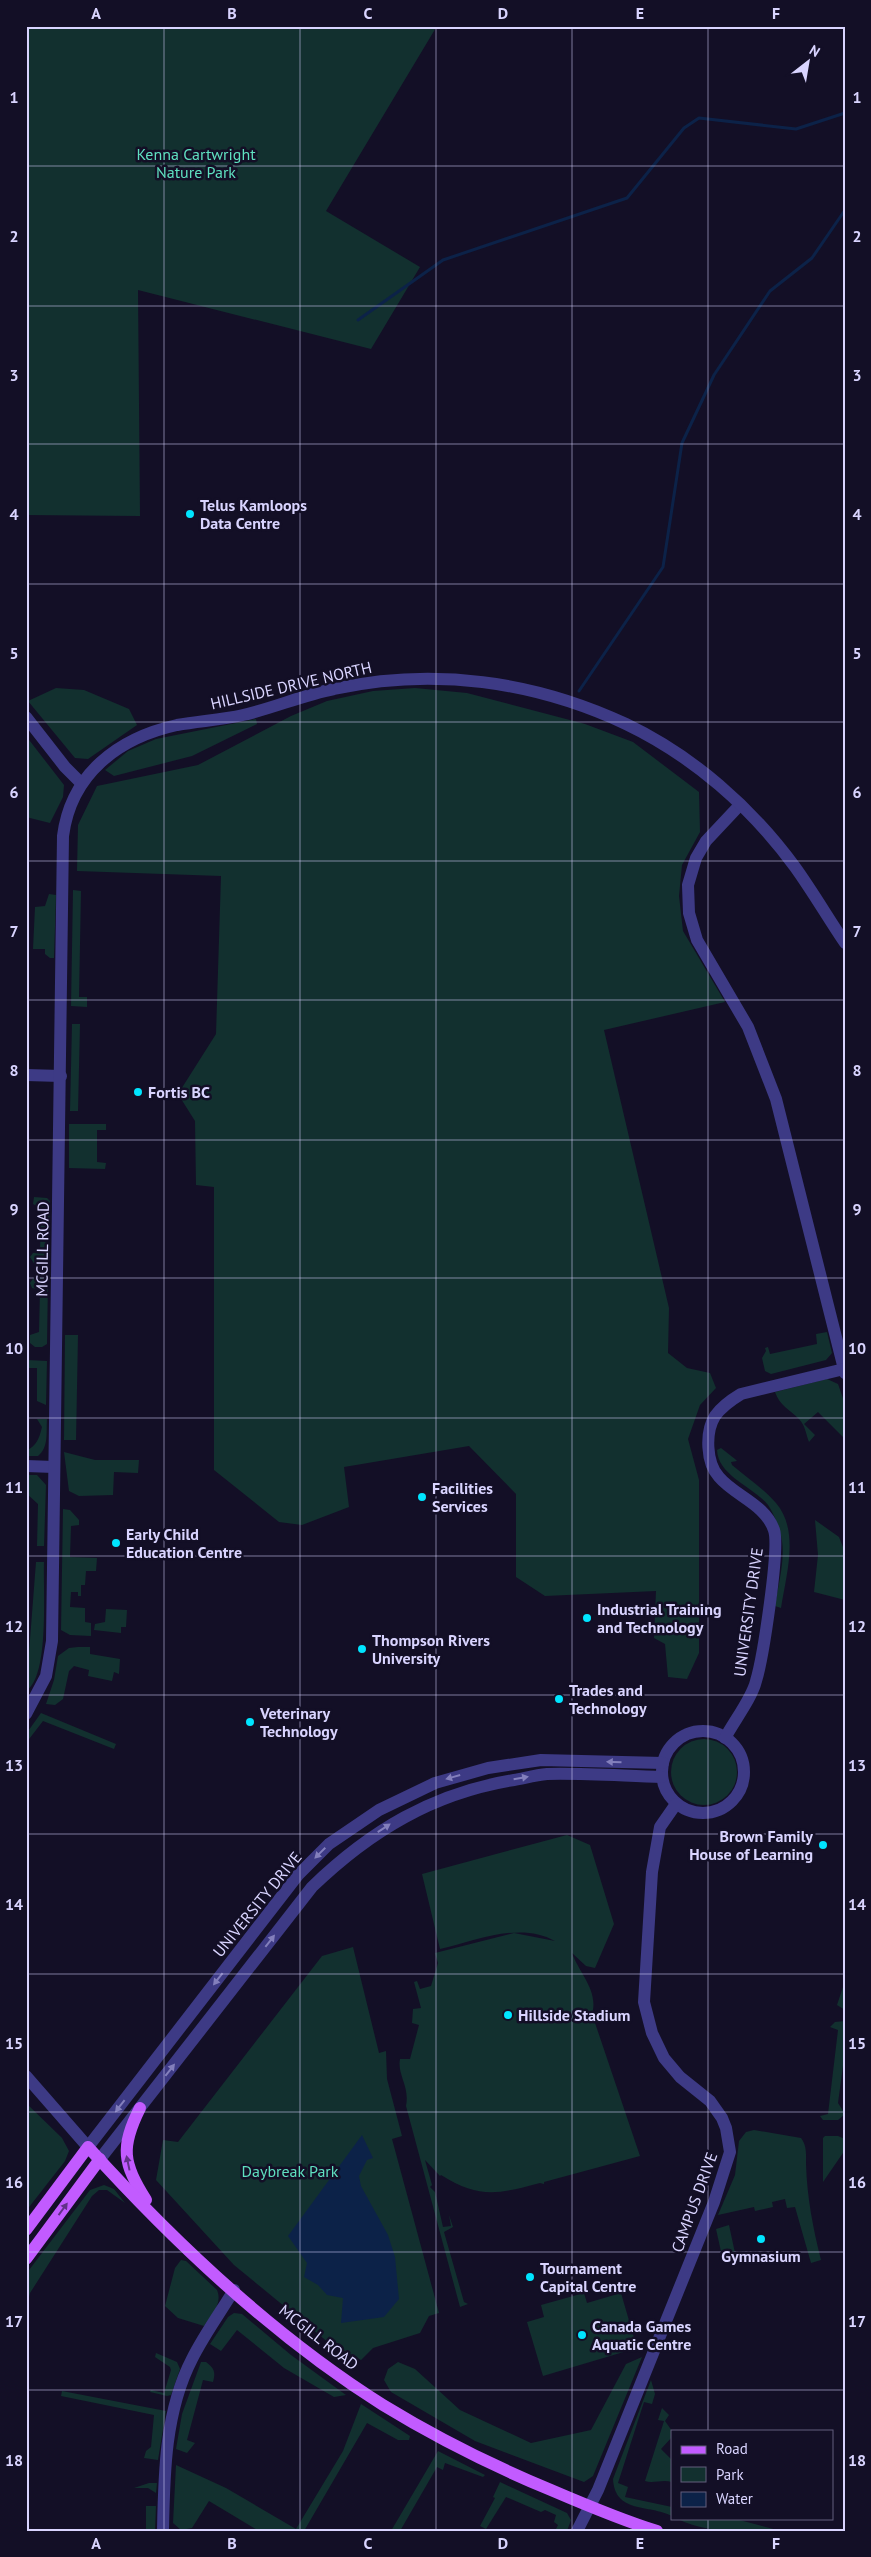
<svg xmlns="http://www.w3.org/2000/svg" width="871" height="2557" viewBox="0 0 871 2557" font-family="'PT Sans',sans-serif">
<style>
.green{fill:#12302f}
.water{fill:#0c2248}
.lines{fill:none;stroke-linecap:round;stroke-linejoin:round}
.stream{stroke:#0c2248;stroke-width:3}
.minor{stroke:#3d3a85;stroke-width:12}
.major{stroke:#c25bff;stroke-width:12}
.oneway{fill:#837fbc}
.oneway2{fill:#623188}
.grid{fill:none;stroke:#d9d4ff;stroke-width:1;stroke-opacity:0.55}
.poi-dot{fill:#00e5ff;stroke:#130f26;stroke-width:2}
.labels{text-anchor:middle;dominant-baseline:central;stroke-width:5;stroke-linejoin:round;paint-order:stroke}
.park-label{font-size:16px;fill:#5fe0c0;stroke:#130f26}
.poi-label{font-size:16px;font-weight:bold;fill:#d9d4ff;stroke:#130f26;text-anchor:start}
.street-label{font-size:16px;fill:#d9d4ff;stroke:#130f26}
.neatline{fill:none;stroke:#d9d4ff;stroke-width:2}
.grid-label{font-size:16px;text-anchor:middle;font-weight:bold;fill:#d9d4ff}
</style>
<rect width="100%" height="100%" fill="#130f26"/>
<g class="green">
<path d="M26 26H437L326 211 420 267 371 349 138 290 140 516 26 515Z"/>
<path d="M56 688 84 690 129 709 137 725 88 759 75 758 28 701Z"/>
<path d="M415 688 467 693 585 724 633 742 699 792 700 832 682 865 679 896 683 931 725 1002 604 1030 669 1308 668 1353 687 1368 710 1373 716 1388 700 1405 688 1439 699 1480V1653L687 1679 668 1677 665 1644 654 1638 656 1591 545 1596 516 1577V1494L469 1446 344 1467 349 1507 302 1525 279 1522 214 1470V1187L196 1185 195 1121 178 1094 216 1034 221 876 77 871 78 825 97 786 198 765 291 716 327 701 373 691Z"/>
<path d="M256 719 257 724 192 756 114 776 105 770 128 751 156 739Z"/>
<path d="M26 736 64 785 63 797 50 823 26 817Z"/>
<path d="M73 890 81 891 79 997H87V1007L71 1006Z"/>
<path d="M49 894 56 895 54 958H50L45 954V949H33L35 907 45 906Z"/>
<path d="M72 1024H80L78 1111H70Z"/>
<path d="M69 1124H106V1130H97V1162L106 1163 105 1169 69 1168Z"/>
<path d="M34 1197 47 1198 50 1201 48 1263 35 1265 30 1257 33 1253 40 1252 41 1208 33 1204Z"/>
<path d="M35 1276 48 1280 47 1344 42 1347H35L30 1343V1335L39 1332 40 1290 32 1288 30 1283Z"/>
<path d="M827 1332 832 1353 826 1360 771 1374 765 1371 762 1358 766 1351 765 1348 768 1347 770 1354 817 1344 816 1334Z"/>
<path d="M65 1335H78L76 1440H64Z"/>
<path d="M27 1360 47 1361 46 1405 37 1401V1368H27Z"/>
<path d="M827 1379 838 1384 845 1404V1439L818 1412 804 1424 815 1435 809 1442C806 1434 805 1425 799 1419 789 1409 780 1406 775 1392Z"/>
<path d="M37 1419H47C46 1433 49 1447 38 1456H26V1451C37 1445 39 1439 42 1427Z"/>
<path d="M721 1448 735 1459 737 1461 731 1462 732 1465C746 1477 764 1489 776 1503 800 1531 786 1575 781 1608L775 1606C778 1586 785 1561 782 1541 780 1530 775 1515 768 1505 754 1487 718 1476 717 1450Z"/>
<path d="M64 1452 95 1460H139L138 1473 114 1472 113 1495 79 1496 69 1491Z"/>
<path d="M26 1475H37L46 1485 44 1546H37L38 1504 26 1493Z"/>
<path d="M63 1509 70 1510 79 1520V1525L71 1526 70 1557 97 1558 96 1571H86L85 1585H81V1596H78V1592H71L70 1607 85 1608V1622L91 1623V1636L70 1635 61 1630Z"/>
<path d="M815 1520 839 1537 845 1552V1600L814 1592 818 1555Z"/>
<path d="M36 1562H44C43 1589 50 1677 26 1691Z"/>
<path d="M106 1609 127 1610 126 1627H121V1633L94 1630 95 1624 105 1622Z"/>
<path d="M78 1647H90V1654L120 1659 119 1674 114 1672 112 1681 88 1676 89 1670 74 1666 69 1671 63 1699 55 1705 46 1704 54 1680 58 1656 69 1648Z"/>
<path d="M41 1713 116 1744 114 1749 43 1721 26 1743V1734Z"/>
<circle cx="704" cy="1772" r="33"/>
<path d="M567 1835 590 1845 614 1924 595 1968 586 1966 572 1953C579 1973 599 1991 592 2014L640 2156 544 2182V2184L540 2183C499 2194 479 2199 441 2175L440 2176 425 2160 432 2185 430 2187 435 2192 443 2227 451 2226 449 2215 453 2227 444 2232 464 2302 468 2304 460 2307 406 2106C410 2086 397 2075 400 2059H410L419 2025 412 2023 413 2009 421 2008 414 1982 417 1981 420 1989 431 1986 438 1963 435 1953 514 1933 555 1941C520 1921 476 1941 440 1949L422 1874Z"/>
<path d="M353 1947 379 2053 386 2051 387 2079 402 2136 392 2139 439 2313 429 2316 420 2333 373 2348 361 2360 329 2343 234 2265 156 2180 163 2140 178 2142 322 1956Z"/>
<path d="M845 1981V2010L837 2005Z"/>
<path d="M845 2021V2051L838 2103 845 2114 838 2120H823L820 2116 828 2114 838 2030 830 2027 835 2022Z"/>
<path d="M26 2103 62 2138 69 2151 65 2161 26 2211Z"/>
<path d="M754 2130 801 2138C807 2146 806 2154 806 2164 807 2197 813 2228 821 2260L811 2263 795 2207 787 2208 785 2199 772 2202 773 2207 755 2211 754 2207 718 2215 735 2175 739 2141 746 2132Z"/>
<path d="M825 2136H838L845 2139V2150L823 2182V2138Z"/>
<path d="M104 2185 114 2189 125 2203 107 2190H99L92 2196 30 2293 26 2309V2274L90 2190Z"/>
<path d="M729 2225 735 2253 722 2256 716 2229Z"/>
<path d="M181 2260 186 2261 217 2290C223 2304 211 2315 204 2326L178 2318 165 2306 175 2268Z"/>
<path d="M584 2293 587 2303 621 2293 637 2348 543 2376 527 2322 544 2317 541 2305Z"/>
<path d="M234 2313 242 2314 291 2355 346 2395 334 2397 284 2368 237 2330 221 2351 210 2344 228 2317Z"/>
<path d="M156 2353 177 2362 180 2369 171 2395 167 2396 150 2392 151 2390 164 2393 171 2370 170 2367 155 2357Z"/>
<path d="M642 2357 593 2476 584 2482 475 2441 391 2392 384 2380 388 2369 398 2362 415 2369 460 2410 531 2443 591 2430 626 2364Z"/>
<path d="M201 2362H206C214 2368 216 2372 213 2382L203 2380 187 2440 195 2443 187 2453 176 2449 182 2414Z"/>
<path d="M651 2380 655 2394 652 2404 644 2402 618 2483 628 2487 625 2497 672 2507V2516C649 2504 615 2514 613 2479Z"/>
<path d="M62 2391 166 2411 158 2460 144 2458 146 2451 151 2447 154 2415 61 2396Z"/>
<path d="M361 2404 410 2436 409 2440H398L367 2423 304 2531H259L209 2501 192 2528 181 2530 173 2523 176 2465 226 2488 296 2529 343 2451Z"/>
<path d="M662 2408 669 2415 665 2421 672 2431V2437L661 2449 672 2460V2482C662 2479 653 2484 645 2481L664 2421 658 2420Z"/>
<path d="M438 2451 485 2475 483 2477 445 2463 443 2470 437 2467 400 2531H391Z"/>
<path d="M500 2482 567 2513 571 2520 567 2531H555L558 2525 554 2522 556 2515 545 2510 541 2512 506 2497 486 2529 480 2526 495 2498 493 2497Z"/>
<path d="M149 2483H157L156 2493 148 2488H134Z"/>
<path d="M146 2506H156L155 2531H146Z"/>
<path d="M676 2518H732L781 2531C747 2531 708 2535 676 2518Z"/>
</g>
<path class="water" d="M362 2135 373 2158 367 2160 359 2176 361 2186 388 2235 395 2257 399 2299 384 2317 341 2323 343 2298 327 2295 318 2285 304 2277 307 2263 288 2236Z"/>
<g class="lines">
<g class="stream">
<path d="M358 320 443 260 627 198 684 128 699 118 796 129 845 113"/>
<path d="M579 691 663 567 682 443 714 375 770 291 812 258 845 210"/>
</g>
<g class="minor">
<path d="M26 717 65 767 81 783"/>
<path d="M737 808 706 841 696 858 688 885 689 913 697 940 748 1027 776 1099 845 1373"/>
<path d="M26 1075 61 1076"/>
<path d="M26 1466 54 1467"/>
<path d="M26 1714 46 1676 52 1641 63 836C71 774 118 738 177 725 199 721 221 720 243 715 274 708 303 695 334 689 433 667 534 681 626 724 693 756 751 807 795 867 813 892 828 918 845 943"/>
<circle cx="703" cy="1772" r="41"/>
<path d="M725 1738C734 1721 752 1698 756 1681 763 1658 780 1548 774 1530 765 1504 735 1496 719 1477 706 1463 705 1432 715 1416 722 1406 731 1400 741 1394L844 1369"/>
<path d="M26 2076 88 2147 298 1875 329 1844 379 1810 435 1783 488 1768 541 1760 663 1763"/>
<path d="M100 2159 312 1887C370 1831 433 1793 514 1780 525 1778 536 1775 547 1774 585 1773 624 1776 662 1777"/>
<path d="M163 2531C164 2474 165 2411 192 2359 204 2335 220 2313 234 2290"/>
<path d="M577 2531 598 2490 714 2202 730 2152 726 2128 722 2118 710 2101 680 2077 664 2058 652 2033 644 2002 652 1872 660 1827 676 1804"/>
</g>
<g class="major">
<path d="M140 2108C120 2148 123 2163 146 2200"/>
<path d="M26 2230 88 2147C173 2241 275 2337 383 2405 437 2438 493 2466 551 2490 586 2505 621 2520 657 2531"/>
<path d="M26 2259 100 2159"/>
</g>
</g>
<defs><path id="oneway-solid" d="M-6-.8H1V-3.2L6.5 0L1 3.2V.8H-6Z" transform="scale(1.25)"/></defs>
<g class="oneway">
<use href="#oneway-solid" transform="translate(614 1762) rotate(-178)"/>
<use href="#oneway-solid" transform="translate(453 1777) rotate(164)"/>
<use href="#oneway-solid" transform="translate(521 1778) rotate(-10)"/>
<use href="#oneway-solid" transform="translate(384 1828) rotate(-33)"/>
<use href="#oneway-solid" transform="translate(320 1853) rotate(135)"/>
<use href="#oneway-solid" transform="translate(270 1941) rotate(-52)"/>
<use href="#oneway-solid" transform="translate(218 1979) rotate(128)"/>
<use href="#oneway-solid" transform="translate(170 2070) rotate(-52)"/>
<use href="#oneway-solid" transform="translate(120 2106) rotate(128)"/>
</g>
<g class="oneway2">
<use href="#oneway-solid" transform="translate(128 2163) rotate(-102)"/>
<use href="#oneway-solid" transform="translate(63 2209) rotate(-54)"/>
</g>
<path class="grid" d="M164 26V2531M300 26V2531M436 26V2531M572 26V2531M708 26V2431M26 166H845M26 306H845M26 444H845M26 584H845M26 722H845M26 861H845M26 1000H845M26 1140H845M26 1278H845M26 1418H845M26 1556H845M26 1695H845M26 1834H845M26 1974H845M26 2112H845M26 2252H845M26 2390H845M708 2518V2531"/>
<g class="poi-dot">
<circle cx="190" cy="514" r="5"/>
<circle cx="138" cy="1092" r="5"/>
<circle cx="422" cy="1497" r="5"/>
<circle cx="116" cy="1543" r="5"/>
<circle cx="587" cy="1618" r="5"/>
<circle cx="362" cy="1649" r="5"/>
<circle cx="559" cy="1699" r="5"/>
<circle cx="250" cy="1722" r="5"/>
<circle cx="823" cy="1845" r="5"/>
<circle cx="508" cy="2015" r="5"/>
<circle cx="761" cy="2239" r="5"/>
<circle cx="530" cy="2277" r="5"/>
<circle cx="582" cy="2335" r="5"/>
</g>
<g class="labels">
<g class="park-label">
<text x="196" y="154">Kenna Cartwright<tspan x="196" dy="18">Nature Park</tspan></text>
<text x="290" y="2171">Daybreak Park</text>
</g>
<g class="poi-label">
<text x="200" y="505">Telus Kamloops<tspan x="200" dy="18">Data Centre</tspan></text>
<text x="148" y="1092">Fortis BC</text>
<text x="432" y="1488">Facilities<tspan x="432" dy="18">Services</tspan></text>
<text x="126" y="1534">Early Child<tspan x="126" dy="18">Education Centre</tspan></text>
<text x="597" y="1609">Industrial Training<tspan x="597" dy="18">and Technology</tspan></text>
<text x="372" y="1640">Thompson Rivers<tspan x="372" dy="18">University</tspan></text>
<text x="569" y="1690">Trades and<tspan x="569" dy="18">Technology</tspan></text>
<text x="260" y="1713">Veterinary<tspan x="260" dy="18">Technology</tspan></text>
<text x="813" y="1836" text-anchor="end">Brown Family<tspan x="813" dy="18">House of Learning</tspan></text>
<text x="518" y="2015">Hillside Stadium</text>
<text x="761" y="2256" text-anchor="middle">Gymnasium</text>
<text x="540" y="2268">Tournament<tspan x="540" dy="18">Capital Centre</tspan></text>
<text x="592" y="2326">Canada Games<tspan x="592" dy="18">Aquatic Centre</tspan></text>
</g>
<g class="street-label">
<text transform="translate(291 685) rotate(-13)">HILLSIDE DRIVE NORTH</text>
<text transform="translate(42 1249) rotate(-89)">MCGILL ROAD</text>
<text transform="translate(748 1612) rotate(-82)">UNIVERSITY DRIVE</text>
<text transform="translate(257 1904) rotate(-51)">UNIVERSITY DRIVE</text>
<text transform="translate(694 2202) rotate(-70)">CAMPUS DRIVE</text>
<text transform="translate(319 2337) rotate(38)">MCGILL ROAD</text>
</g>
</g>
<rect width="871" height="2557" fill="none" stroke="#130f26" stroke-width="55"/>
<rect x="671" y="2430" width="162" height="90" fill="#130f26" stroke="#625e7d"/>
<rect x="681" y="2446" width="25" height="8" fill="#c25bff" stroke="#625e7d"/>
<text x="716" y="2454" font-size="15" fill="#d9d4ff">Road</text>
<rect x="681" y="2467" width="25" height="15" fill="#12302f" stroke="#625e7d"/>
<text x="716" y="2480" font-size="15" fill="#d9d4ff">Park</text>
<rect x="681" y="2492" width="25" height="15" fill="#0c2248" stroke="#625e7d"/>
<text x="716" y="2504" font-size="15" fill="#d9d4ff">Water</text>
<g transform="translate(808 62) rotate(31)" stroke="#130f26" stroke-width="4" paint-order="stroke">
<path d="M0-4L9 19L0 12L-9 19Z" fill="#d9d4ff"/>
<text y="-8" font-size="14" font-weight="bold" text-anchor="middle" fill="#d9d4ff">N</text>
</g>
<rect x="28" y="28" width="816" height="2502" class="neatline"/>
<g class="grid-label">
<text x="96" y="19">A</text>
<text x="232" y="19">B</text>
<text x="368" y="19">C</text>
<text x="503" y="19">D</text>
<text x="640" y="19">E</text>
<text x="776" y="19">F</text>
<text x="14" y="103">1</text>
<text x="857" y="103">1</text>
<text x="14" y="242">2</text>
<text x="857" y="242">2</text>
<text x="14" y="381">3</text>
<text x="857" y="381">3</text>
<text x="14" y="520">4</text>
<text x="857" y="520">4</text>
<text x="14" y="659">5</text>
<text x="857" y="659">5</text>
<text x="14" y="798">6</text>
<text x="857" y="798">6</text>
<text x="14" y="937">7</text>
<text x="857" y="937">7</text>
<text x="14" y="1076">8</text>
<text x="857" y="1076">8</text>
<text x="14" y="1215">9</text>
<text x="857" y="1215">9</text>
<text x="14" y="1354">10</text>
<text x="857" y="1354">10</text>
<text x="14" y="1493">11</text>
<text x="857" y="1493">11</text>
<text x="14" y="1632">12</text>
<text x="857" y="1632">12</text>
<text x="14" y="1771">13</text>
<text x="857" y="1771">13</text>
<text x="14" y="1910">14</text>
<text x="857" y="1910">14</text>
<text x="14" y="2049">15</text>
<text x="857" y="2049">15</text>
<text x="14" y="2188">16</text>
<text x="857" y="2188">16</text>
<text x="14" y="2327">17</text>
<text x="857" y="2327">17</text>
<text x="14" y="2466">18</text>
<text x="857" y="2466">18</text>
<text x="96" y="2549">A</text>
<text x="232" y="2549">B</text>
<text x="368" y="2549">C</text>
<text x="503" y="2549">D</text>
<text x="640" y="2549">E</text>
<text x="776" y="2549">F</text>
</g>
</svg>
